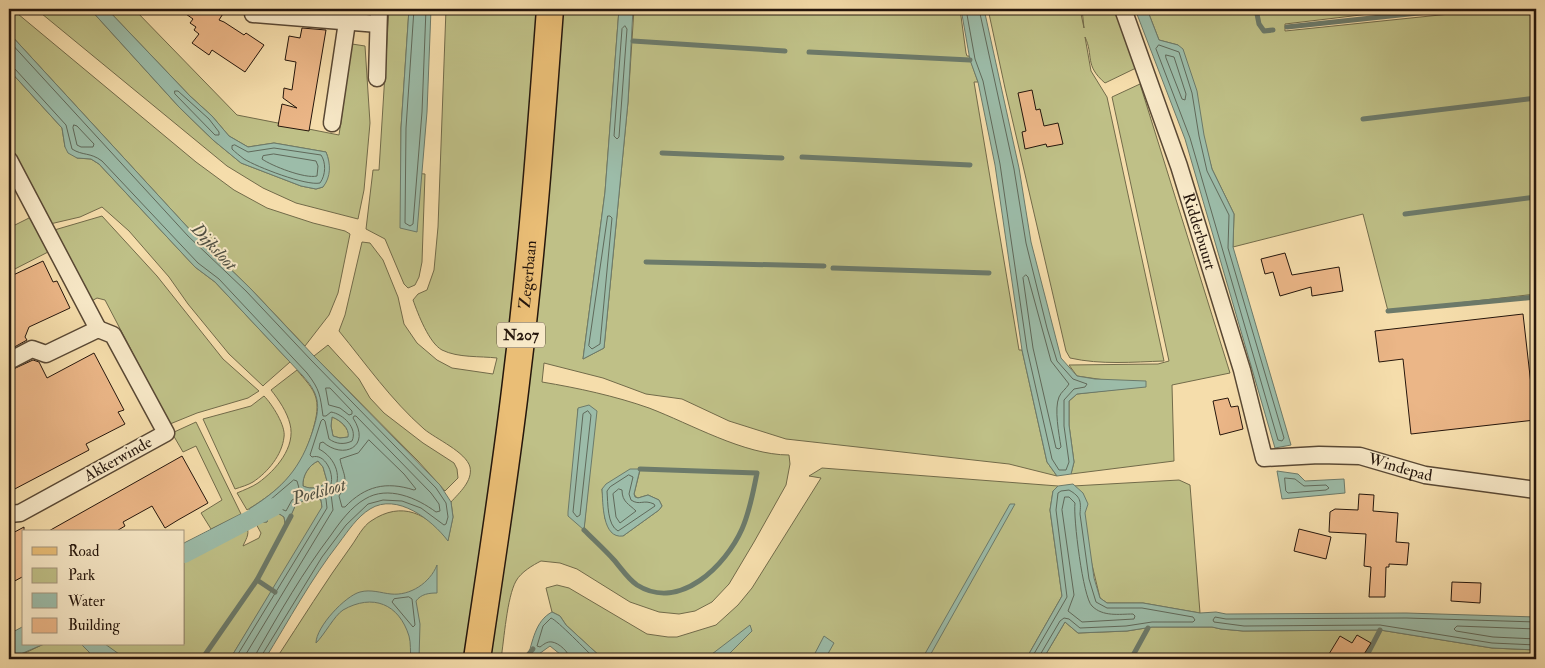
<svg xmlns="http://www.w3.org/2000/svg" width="1545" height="668" viewBox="0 0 1545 668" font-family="'IM FELL Double Pica',serif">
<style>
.green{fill:#bfc087;stroke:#726b4a;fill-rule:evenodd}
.water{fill:#9cbca9;stroke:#6c7a6a;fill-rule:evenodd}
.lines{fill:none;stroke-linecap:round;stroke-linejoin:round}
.shore{stroke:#60695a;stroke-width:1}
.stream{stroke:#6c7a6a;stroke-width:5}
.canal{stroke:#9cbca9;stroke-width:18}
.building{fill:#ebb687;stroke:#25160c}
.street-casing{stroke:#594834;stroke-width:19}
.primary-casing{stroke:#25160c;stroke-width:29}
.street{stroke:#f8e9c8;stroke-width:16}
.primary{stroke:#eabe76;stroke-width:26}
.labels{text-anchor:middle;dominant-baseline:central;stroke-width:4;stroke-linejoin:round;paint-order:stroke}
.shield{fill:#f8e9c8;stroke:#645544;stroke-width:1}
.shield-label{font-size:15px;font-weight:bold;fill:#25160c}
.street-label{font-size:16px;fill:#25160c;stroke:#f8e9c8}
.water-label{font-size:18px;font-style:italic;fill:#4f5043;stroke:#f8e9c8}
</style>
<rect width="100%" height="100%" fill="#f5ddab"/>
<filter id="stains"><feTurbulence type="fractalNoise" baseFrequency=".004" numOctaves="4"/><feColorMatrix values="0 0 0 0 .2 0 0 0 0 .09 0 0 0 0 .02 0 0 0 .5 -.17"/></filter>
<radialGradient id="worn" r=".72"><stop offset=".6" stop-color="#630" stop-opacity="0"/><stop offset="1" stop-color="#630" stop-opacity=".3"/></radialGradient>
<g class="green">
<path d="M9 9H12L196 162 234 190 267 208 313 223 345 231 350 234 338 293 329 315 305 346 250 288 192 232 9 33Z"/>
<path d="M36 9H90L179 107 213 140 241 163 301 186 316 189 323 187C328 174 331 165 326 152L274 143 248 147 229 136 212 116 190 96 107 9H134L237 115 339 135 352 44 365 46 370 123 364 190 358 219 296 203 263 188 227 166Z"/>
<path d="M389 9H409L401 128V172L425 174 422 262 419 277 415 285 408 288 404 284 385 239 366 229 373 170H379Z"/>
<path d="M446 9H544L534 140 469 659H276C301 621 325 582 352 545 357 538 363 526 371 521 402 500 428 514 448 540L453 517 451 502C459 493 473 481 470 467 466 452 436 439 424 429 391 400 366 364 339 331L345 315 362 242 370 243 383 260 398 297 404 324 417 343 437 360 452 368 493 374 497 358C480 356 458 358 442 350 429 343 418 314 413 300L418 294 427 290 434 270 438 227Z"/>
<path d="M561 9H619L605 192 583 359 604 348 628 102 634 9H960L966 53 967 56H969L978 82H974L1019 350H1022L1047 462 1057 476 1009 464 786 439 729 421 682 399 646 394 603 378 544 363 542 382C578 388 615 396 649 408 691 424 744 455 789 455L790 464 786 485 754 542 729 584 712 602 695 611 679 614 659 612 630 602 577 569 560 563 541 561C533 565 521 572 516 581 507 597 504 640 501 659H487ZM578 409 590 467 584 529 576 441ZM640 470 634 494 636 497 638 498 648 495 659 500 662 506 659 510 623 536 605 519 602 489Z"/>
<path d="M988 9H1080L1084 28 1082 9H1114L1136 68 1105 83C1084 65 1094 56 1085 37L1091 71 1107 97 1164 361C1133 362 1101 365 1070 358L1066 351 1005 88Z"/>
<path d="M1147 9H1411L1285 24V31L1498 9H1536V294L1388 311 1363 214 1233 247 1234 214 1212 169 1178 45 1159 40Z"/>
<path d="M9 70 62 128 65 147 77 158 91 159 99 164 195 267 215 282 290 362 265 384 263 386 229 354 188 304 169 277 129 231 102 207 80 217 50 224 9 148Z"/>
<path d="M1140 84 1230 373 1172 385 1174 461 1071 474 1074 462 1069 425V401L1077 394 1146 386 1077 376 1069 365 1158 364 1169 361 1112 97Z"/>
<path d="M102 216 157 276 223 359 259 391 248 398 197 413 170 424 105 300 97 298 88 303 51 231Z"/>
<path d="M31 217 50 251 9 272V228Z"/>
<path d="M328 345 359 379 370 398 384 413 423 443 454 463 457 469 458 478 445 491 418 461 314 356Z"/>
<path d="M297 370C304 379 313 387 316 398 319 410 315 422 312 433 300 472 281 489 247 510L237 493C244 490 252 487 258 483 276 470 296 447 290 424 287 412 279 400 271 390Z"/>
<path d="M264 396C272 404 286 426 284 437 282 455 268 472 253 482 248 485 241 487 235 489L203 419 251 406Z"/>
<path d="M332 417C340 420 349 428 349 437L340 438 333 436 331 426Z"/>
<path d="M196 422 241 514 211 529 201 513 222 500 196 446 183 452 172 433Z"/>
<path d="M318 461 323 467 327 481C321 488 311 490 303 486 302 476 309 465 318 461Z"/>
<path d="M822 468 1058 486 1053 491 1050 510 1062 596 1026 659H603L566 625 560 616 552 612 546 588 557 585 569 588 647 634 668 637H677L716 625 738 605 752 588 821 478 809 476Z"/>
<path d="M1179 480 1190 485 1200 613 1143 603H1107L1100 598 1073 486Z"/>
<path d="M313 497 321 500 322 507 320 514 230 659H12L44 644H184V561L247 528C250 534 245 541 243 546L259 538 261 533 255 522H267L270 512 278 513 284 517 285 524 287 523 296 504Z"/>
<path d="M1065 622 1078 633 1127 631 1152 627H1212L1221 629 1243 631 1380 630 1492 648 1536 650V659H1043Z"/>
</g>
<g class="water">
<path d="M90 9H107L190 96 212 116 229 136 248 147 274 143 326 152C331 164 331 177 323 187L316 189 301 186 241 163 213 140 179 107Z"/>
<path d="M409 9H431L427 112 417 232 400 228 401 128Z"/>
<path d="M619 9H633L628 102 604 348 583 359 605 192Z"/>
<path d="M961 9H984L1019 168 1031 242 1061 358 1077 376 1095 379 1146 381V387L1077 394 1069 401V425L1074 462 1071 474 1057 476 1047 462 1022 350 995 165 978 82 970 60Z"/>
<path d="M1135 9H1147L1159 40 1178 45 1183 49 1197 91 1204 135 1212 169 1234 214 1233 247 1291 445 1275 448 1185 139Z"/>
<path d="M9 33 192 232 250 288 314 356 440 485 451 502 453 517 448 541C432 520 397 492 370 509 357 517 348 531 339 543 311 579 289 620 265 659H230L322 507 321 500 313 497 296 504 286 527 284 517 278 513 270 512 267 522H255L249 509C283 488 301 468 313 430 316 420 319 410 317 400 315 390 309 383 303 376L215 282 195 267 99 164 91 159 77 158 68 153 65 147 62 128 9 70ZM332 417C340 420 350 428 348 437L340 438 333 436 331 426ZM318 461 323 467 327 481C321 488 312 490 303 486 302 476 309 465 318 461Z"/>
<path d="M589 405 597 411 584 530 568 516V512L578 408Z"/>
<path d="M630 469H640L634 494 635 497 638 498 648 495 659 500 662 506 659 510 623 536C602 539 603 503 602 489L606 484Z"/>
<path d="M1277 471 1298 474 1305 481 1344 479 1345 493 1282 499Z"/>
<path d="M1073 484 1083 493 1088 504 1085 513 1094 578 1100 598 1107 603H1143L1200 613 1216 612 1226 614 1406 613 1536 617V650L1492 648 1380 630 1243 631 1221 629 1212 627H1152L1127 631 1078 633 1065 622 1043 659H1026L1062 596 1050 510 1053 491 1058 486Z"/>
<path d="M1010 504H1015L928 659H922Z"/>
<path d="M241 514 247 528 184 561V543Z"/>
<path d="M437 565V593C429 593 421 594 416 601L420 624 419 659H411C410 652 411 643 409 636 399 604 373 593 343 610 334 616 325 634 316 643 316 627 345 596 360 592 371 589 381 593 391 594 410 596 430 583 437 565Z"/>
<path d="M552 612 560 616 566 625 603 659H566L550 646 532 659H527C533 641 535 621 552 612Z"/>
<path d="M750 625 752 631 724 659H685L681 654H712Z"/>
<path d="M24 626V644H44L9 659V634Z"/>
<path d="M824 636 834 643 825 659H812Z"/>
<path d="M81 644H105L126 659H93L89 652Z"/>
</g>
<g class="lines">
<g class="shore">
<path d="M414 9 406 128 405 223 410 226 413 224 422 112 426 9"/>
<path d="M966 9 975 59 983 81 1000 164 1027 349 1052 459 1059 470H1066L1069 462 1064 426V400L1074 389 1085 387 1087 384 1073 379 1057 361 1047 328 1026 243 1014 169 979 9"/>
<path d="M625 26 627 29 619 137 617 139 614 136 622 29Z"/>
<path d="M9 41 188 236 246 291 311 360 436 488 446 503 448 517 446 524 444 525 421 508 402 501 383 500 368 504 346 525 322 557 262 655 261 659"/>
<path d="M1159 45 1179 52 1192 93 1199 136 1207 171 1229 215 1228 248 1284 438 1282 441 1278 440 1190 138 1156 49Z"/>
<path d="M1166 55 1174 57 1186 94 1185 100 1182 99 1166 58Z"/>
<path d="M9 67 15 69 66 125 72 149C83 156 90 152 102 161L198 263 219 279 307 373C320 390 320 395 323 416H326L331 412C343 414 358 428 352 441 344 445 336 444 329 439L325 421 323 419 321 421 310 455 312 457C325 453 334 473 331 484L322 493 326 499 327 508 235 659"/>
<path d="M175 91H178L209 119 219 132V135H215L175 94Z"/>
<path d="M74 125 77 126 94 144 93 147H81L77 145 73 128Z"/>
<path d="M235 145 248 152 274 148 321 155C326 162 326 175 320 183 306 186 257 167 244 159 240 156 235 152 232 149V146Z"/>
<path d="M274 154 316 161 318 166 317 176C305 179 272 166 262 159L263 156Z"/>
<path d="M608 216H610L612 218 600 344 592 349 589 346Z"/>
<path d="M1026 275 1028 277 1051 361 1069 384C1066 389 1061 392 1059 397 1054 409 1059 434 1061 447L1059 449 1056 448 1033 348 1023 278Z"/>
<path d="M326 388H330L352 411V414L349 415 340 408 329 405Z"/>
<path d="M588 411 591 415 580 515 577 517 573 512 583 414Z"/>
<path d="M369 440 404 474 416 489 414 490C386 481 365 486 345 507H342L339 496C350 479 343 475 340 459L358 453Z"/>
<path d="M629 475 633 477 629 494 631 500C640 506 643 499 654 504L655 506 618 531C607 525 608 503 607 491L610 487Z"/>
<path d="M1285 478 1295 479 1304 486 1326 485 1329 488 1326 490 1288 493 1286 491Z"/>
<path d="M294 480 297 481 299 488 303 492 302 495 292 500 286 511 279 508 267 507V503Z"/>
<path d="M619 489 622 490C622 502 629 504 636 511L620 523 616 517 613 494Z"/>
<path d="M1065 497H1069L1075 503C1073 517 1083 598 1092 606 1103 617 1119 614 1133 614L1135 616 1134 619 1082 622 1068 611 1074 595 1062 510Z"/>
<path d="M184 547H188L236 523 240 524 238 528 184 555"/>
<path d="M409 597 412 599 415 625 413 627 392 602 394 599Z"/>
<path d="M1536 622 1406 618 1226 619 1215 617 1213 620 1214 622 1244 626 1380 625 1492 643 1536 645"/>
<path d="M1536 629 1457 626 1454 629 1456 631 1493 637 1536 639"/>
<path d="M243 659 333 510 331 494C344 479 336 458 319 449L320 443 323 442C343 460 372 447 353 418L354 416H356L431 493 439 504 440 511 436 512C417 498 388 485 365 499 351 507 340 522 331 535 303 572 280 612 257 652L255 659"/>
<path d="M570 659C569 652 559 643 552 642 547 641 543 645 540 647L537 646 543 626 551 618C557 620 588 652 595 659"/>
<path d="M1031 659 1067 597 1056 510 1058 493 1061 491 1069 490C1081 497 1081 501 1080 514L1089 579 1096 602 1107 608H1142L1193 617 1195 620 1193 622H1152L1126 626 1080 628 1069 619 1064 618 1060 621 1040 655 1039 659"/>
</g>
<g class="stream">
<path d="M1256 9 1259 24 1264 31 1273 30"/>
<path d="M1287 27 1456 9"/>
<path d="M633 41 785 51"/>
<path d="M809 52 970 60"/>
<path d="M1363 119 1536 98"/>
<path d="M662 153 782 158"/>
<path d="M802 157 970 165"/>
<path d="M1405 214 1536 197"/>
<path d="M646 262 824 266"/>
<path d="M833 268 989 273"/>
<path d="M1388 311 1536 297"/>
<path d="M584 530C594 540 604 549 614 560 621 568 628 579 637 585 680 612 726 565 742 529 750 511 753 492 757 473L640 469"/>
<path d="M257 580 275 592"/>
<path d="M202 659 257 580 291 516"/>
<path d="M527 659 528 655 533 649"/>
<path d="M1131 659 1148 628"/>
<path d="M1365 659 1380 630"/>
<path d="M1488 659 1489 657"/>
</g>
<path class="canal" d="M184 554 274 507"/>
</g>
<g class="building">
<path d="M179 9H226L219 20 224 22 244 35 246 33 264 45 245 72 212 50 209 55 192 43 199 34 194 30 196 27 190 23 193 19Z"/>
<path d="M302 28 326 30 309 131 278 126 282 104 297 108 283 98 284 88 292 90 296 62 285 60 289 36 300 38Z"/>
<path d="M1032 90 1036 110 1040 109 1044 126 1058 123 1063 144 1047 147 1046 144 1025 149 1022 132 1026 131 1018 93Z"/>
<path d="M1285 253 1292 275 1339 267 1343 291 1312 296 1311 287 1280 296 1273 272 1265 274 1261 259Z"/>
<path d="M43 261 53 282 57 281 70 308 29 327 25 337 27 340 9 350V277Z"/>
<path d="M1523 314 1535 420 1411 434 1403 359 1379 362 1375 331Z"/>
<path d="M94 353 124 410 118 412 125 424 86 444 89 450 9 492V371L33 360 39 362 47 378Z"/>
<path d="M1228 398 1231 407 1238 406 1243 429 1220 435 1213 401Z"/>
<path d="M182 456 208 503 178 520 165 528 152 506 123 522 125 526 115 532H47Z"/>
<path d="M1359 494 1374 495 1373 511 1398 513 1396 542 1409 543 1407 565 1389 564V567H1386L1385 597H1369L1371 567 1364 566 1366 534 1329 532 1330 512 1335 509 1358 510Z"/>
<path d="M24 527V576L9 584V535Z"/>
<path d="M1299 529 1331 537 1326 559 1294 551Z"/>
<path d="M1452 582 1481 583 1480 603 1451 601Z"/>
<path d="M1357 635 1371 643 1361 659H1326L1340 636 1352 643Z"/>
</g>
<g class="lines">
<defs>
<g id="street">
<path id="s1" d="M1123 9 1179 166 1242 370 1264 458 1319 455 1360 456 1425 475 1536 490"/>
<path d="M253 14 378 24"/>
<path d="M377 78 379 9"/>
<path d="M332 123 347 22"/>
<path d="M9 160 98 329"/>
<path d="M9 361 32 349 46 354 98 329 113 335 166 433 20 513 9 514"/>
</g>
<g id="primary">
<path id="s2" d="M477 659C491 564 506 470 517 374 532 253 541 131 550 9"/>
</g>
</defs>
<use href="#street" class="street-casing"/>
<use href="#primary" class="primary-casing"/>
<use href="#street" class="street"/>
<use href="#primary" class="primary"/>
</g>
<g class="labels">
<rect class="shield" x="497" y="322.5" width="48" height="25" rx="4"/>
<g class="shield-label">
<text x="521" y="335">N207</text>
</g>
<g class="street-label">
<text stroke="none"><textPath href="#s1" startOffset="235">Ridderbuurt</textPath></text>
<text stroke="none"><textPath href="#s2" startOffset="388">Zegerbaan</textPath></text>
<text transform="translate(118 459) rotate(-29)">Akkerwinde</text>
<text stroke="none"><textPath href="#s1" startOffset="609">Windepad</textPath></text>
</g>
<g class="water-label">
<text transform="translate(214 247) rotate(47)">Dijksloot</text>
<text transform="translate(319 492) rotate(-16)">Poelsloot</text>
</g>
</g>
<rect width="1545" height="668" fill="none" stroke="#f5ddab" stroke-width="30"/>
<rect x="10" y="10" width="1525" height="648" fill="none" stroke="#25160c" stroke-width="2.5"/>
<rect x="15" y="15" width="1515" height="638" fill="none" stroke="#25160c"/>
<rect x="22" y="530" width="162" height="115" fill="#f8e9c8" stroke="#a4957d"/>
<rect x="32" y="547" width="25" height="8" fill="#eabe76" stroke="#a4957d"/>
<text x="68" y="556" font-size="15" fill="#25160c">Road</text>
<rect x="32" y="568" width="25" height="15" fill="#bfc087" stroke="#a4957d"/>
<text x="68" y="580" font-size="15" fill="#25160c">Park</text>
<rect x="32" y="593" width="25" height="15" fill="#9cbca9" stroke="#a4957d"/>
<text x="68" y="606" font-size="15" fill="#25160c">Water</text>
<rect x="32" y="618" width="25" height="15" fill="#ebb687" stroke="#a4957d"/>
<text x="68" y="630" font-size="15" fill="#25160c">Building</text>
<rect width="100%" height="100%" filter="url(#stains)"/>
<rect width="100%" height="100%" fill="url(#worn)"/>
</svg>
